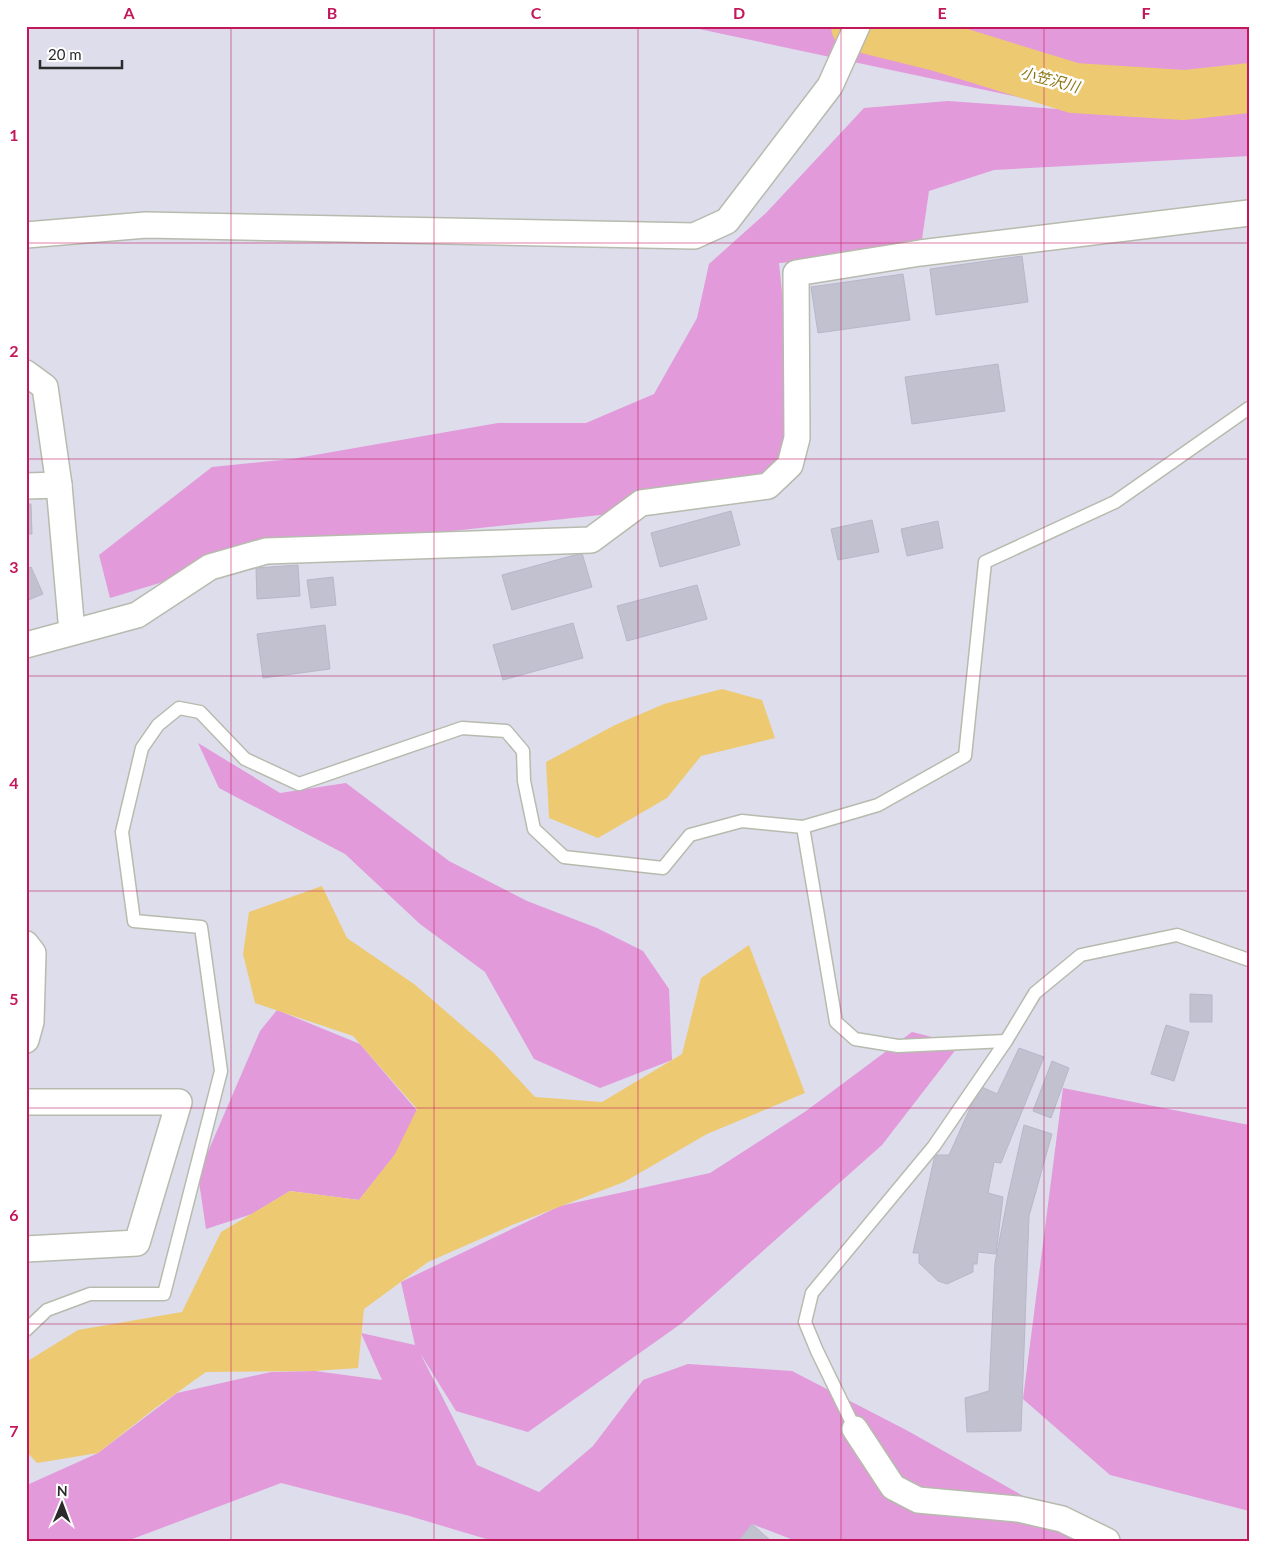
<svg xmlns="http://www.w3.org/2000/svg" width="1275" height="1567" viewBox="0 0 1275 1567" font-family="Lato,'Noto Sans JP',sans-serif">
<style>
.green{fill:#e29ada}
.water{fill:#edca72}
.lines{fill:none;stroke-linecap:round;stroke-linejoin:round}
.river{stroke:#edca72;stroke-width:50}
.building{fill:#c2c1cf;stroke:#b8b7c8}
.service-casing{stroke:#b7bbad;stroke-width:15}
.minor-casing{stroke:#b7bbad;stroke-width:28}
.service{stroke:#fff;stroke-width:12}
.minor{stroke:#fff;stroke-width:25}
.grid{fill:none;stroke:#c2185b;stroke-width:1;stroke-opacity:0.55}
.labels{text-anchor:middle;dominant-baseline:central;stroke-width:5;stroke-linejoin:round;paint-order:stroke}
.water-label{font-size:15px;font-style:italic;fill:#8c730f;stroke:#fff}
.neatline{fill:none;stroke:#c2185b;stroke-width:2}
.grid-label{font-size:16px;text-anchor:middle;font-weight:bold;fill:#c2185b}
</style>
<rect width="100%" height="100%" fill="#ddddec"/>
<g class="green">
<path d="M685 26H1249V156L994 170 929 191 920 253 779 263 797 438 768 486 628 512 266 551 110 598 99 555 212 467 292 459 498 423H586L654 394 697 318 709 264 766 213 864 108 948 101 1169 117 1041 102Z"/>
<path d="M198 743 280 793 346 783 449 861 527 901 597 928 643 951 669 989 672 1060 600 1088 534 1059 485 972 420 924 345 854 219 788Z"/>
<path d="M277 1010 360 1044 424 1119 359 1200 290 1191 252 1214 206 1229 198 1175 260 1031Z"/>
<path d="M912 1032 960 1044 882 1145 682 1323 528 1432 456 1411 420 1353 477 1465 539 1492 593 1446 643 1380 688 1364 792 1371 908 1431 1103 1541H796L752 1524 738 1541H493L406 1515 281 1483 127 1541H26L27 1485 98 1453 177 1393 271 1372 315 1371 382 1380 361 1333 415 1345 401 1282 560 1206 710 1173 806 1111Z"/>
<path d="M1063 1088 1249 1125V1511L1110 1475 1023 1399Z"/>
</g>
<g class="water">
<path d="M722 689 762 700 775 738 701 756 667 798 598 838 549 818 546 762 615 725 664 704Z"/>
<path d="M322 886 347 938 414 984 494 1053 535 1097 602 1102 682 1054 701 978 749 945 805 1093 707 1134 624 1182 512 1225 428 1262 364 1309 358 1368 315 1371 206 1372 154 1409 98 1453 37 1463 26 1451V1362L78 1330 182 1312 221 1232 290 1191 359 1200 395 1154 417 1109 353 1036 255 1003 243 954 249 912Z"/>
</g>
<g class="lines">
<path class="river" d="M856 26 941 47 1074 88 1184 95 1249 88"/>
</g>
<g class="building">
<path d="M1022 256 1028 302 936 315 930 269Z"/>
<path d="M903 274 910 320 818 333 811 287Z"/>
<path d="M998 364 1005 411 912 424 905 377Z"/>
<path d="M26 504H31L32 534H26Z"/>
<path d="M731 511 740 545 660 567 651 533Z"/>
<path d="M872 520 879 552 838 560 831 529Z"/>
<path d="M938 521 943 548 907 556 901 529Z"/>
<path d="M582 553 592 587 512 610 502 575Z"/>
<path d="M298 565 300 596 257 599 256 568Z"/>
<path d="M31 567 43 594 26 601V569Z"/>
<path d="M333 577 336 605 311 608 307 580Z"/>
<path d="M697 585 707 619 627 641 617 606Z"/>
<path d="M573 623 583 658 503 680 493 645Z"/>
<path d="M325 625 330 669 263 678 257 634Z"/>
<path d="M1190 994 1212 995V1022H1190Z"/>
<path d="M1166 1025 1189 1032 1174 1081 1151 1074Z"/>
<path d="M1019 1048 1044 1057 1001 1163 994 1162 988 1193 1003 1197 996 1254 978 1252 977 1264H973V1272L947 1284 938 1281 919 1263V1253H913L935 1155H949L980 1086 997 1094Z"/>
<path d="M1052 1061 1069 1068 1051 1118 1033 1111Z"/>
<path d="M1024 1125 1052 1134 1029 1216 1021 1431 967 1432 965 1398 989 1391 995 1263 1008 1196Z"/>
<path d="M752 1524 771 1541H738Z"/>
</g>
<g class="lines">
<defs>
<g id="service">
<path d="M803 827 836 1022 855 1039 898 1046 1006 1041"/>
<path d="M26 1330 47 1310 90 1294H164L221 1071 201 927 134 921 122 832 142 748 158 725 179 708 200 712 245 759 299 784 462 728 506 731 523 751 524 781 534 829 564 857 663 868 690 835 742 821 803 827 878 805 965 756 985 562 1115 502 1249 408"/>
<path d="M855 1429 817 1351 805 1322 812 1293 934 1146 1006 1041 1035 993 1081 955 1177 935 1249 960"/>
</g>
<g id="minor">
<path d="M26 235 146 225 694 236 727 221 830 86 857 26"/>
<path d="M26 373 45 387 59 485 72 632"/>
<path d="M26 486 59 485"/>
<path d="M26 645 137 615 210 567 266 551 591 540 641 503 768 486 790 465 797 438 796 273 920 253 1249 213"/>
<path d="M26 944 33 953 31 1022 26 1040"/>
<path d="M26 1102H179L137 1243 26 1249"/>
<path d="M855 1429 893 1487 918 1500 1018 1509 1062 1519 1107 1541"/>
</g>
</defs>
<use href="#service" class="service-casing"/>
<use href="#minor" class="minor-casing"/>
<use href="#service" class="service"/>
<use href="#minor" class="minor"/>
</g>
<path class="grid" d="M231 26V1541M434 26V1541M638 26V1541M841 26V1541M1044 26V1541M26 243H1249M26 459H1249M26 676H1249M26 891H1249M26 1108H1249M26 1324H1249"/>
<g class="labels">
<g class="water-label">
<text transform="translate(1050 79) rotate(15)">小笠沢川</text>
</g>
</g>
<rect width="1275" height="1567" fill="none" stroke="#ffffff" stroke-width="55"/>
<g transform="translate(62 1504) rotate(1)" stroke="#ffffff" stroke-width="4" paint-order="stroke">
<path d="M0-4L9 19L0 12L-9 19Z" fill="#2b2b2b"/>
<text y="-8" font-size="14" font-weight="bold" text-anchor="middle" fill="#2b2b2b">N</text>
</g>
<path d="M40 60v8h82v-8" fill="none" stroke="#2b2b2b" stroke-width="2.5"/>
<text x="48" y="60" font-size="15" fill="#2b2b2b" stroke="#ffffff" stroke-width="4" paint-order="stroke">20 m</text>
<rect x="28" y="28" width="1220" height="1512" class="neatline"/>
<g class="grid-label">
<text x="129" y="19">A</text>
<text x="332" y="19">B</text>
<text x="536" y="19">C</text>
<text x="739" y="19">D</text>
<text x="942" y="19">E</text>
<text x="1146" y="19">F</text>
<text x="14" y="141">1</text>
<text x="14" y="357">2</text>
<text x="14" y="573">3</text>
<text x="14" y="789">4</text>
<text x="14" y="1005">5</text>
<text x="14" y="1221">6</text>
<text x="14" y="1437">7</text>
</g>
</svg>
